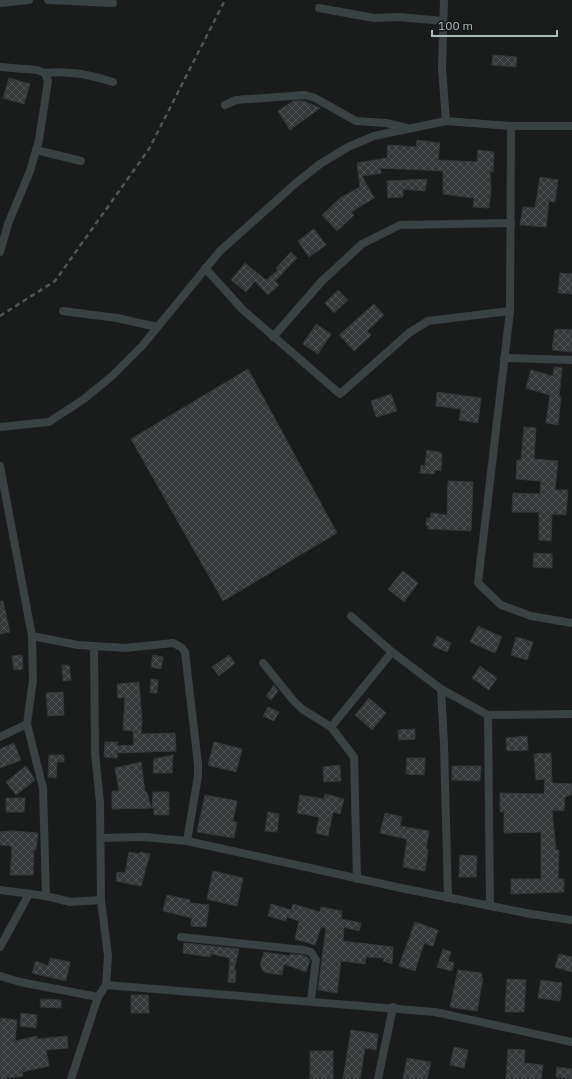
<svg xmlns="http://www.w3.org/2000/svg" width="572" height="1079" viewBox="0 0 572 1079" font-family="'IBM Plex Sans',sans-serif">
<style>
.building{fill:url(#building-cross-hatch);stroke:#333739}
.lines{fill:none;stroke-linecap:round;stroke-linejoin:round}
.minor{stroke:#3a4142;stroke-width:8}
.rail{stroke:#4f5859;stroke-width:2.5;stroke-dasharray:5 4;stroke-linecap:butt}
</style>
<defs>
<pattern id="building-cross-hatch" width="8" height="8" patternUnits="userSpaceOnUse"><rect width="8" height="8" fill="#353839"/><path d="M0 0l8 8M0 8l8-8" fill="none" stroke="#505354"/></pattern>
</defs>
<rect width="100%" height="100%" fill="#1a1c1c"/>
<g class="building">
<path d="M493 55 517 57 516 67 492 65Z"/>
<path d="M9 78 30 84 24 104 3 98Z"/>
<path d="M293 101H304L320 108 290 130 278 111Z"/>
<path d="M417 140 440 143 438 160 477 162 478 150 494 152 493 172 490 171 491 189 489 208 473 207 474 198 443 194V171L380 168 381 173 362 176 374 198 351 212 354 215 337 231 322 215 340 198 360 187 357 163 387 158 388 145 416 147Z"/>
<path d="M540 177 558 180 555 202 549 201 546 227 520 225 523 207 535 208Z"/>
<path d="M427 179 425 191 403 189V197L388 198 387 181Z"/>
<path d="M314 229 326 245 309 257 298 241Z"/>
<path d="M291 252 297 258 275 281 279 285 268 295 255 281 246 292 231 280 245 263 266 280 278 270 276 268Z"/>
<path d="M560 273 572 274V294L558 293Z"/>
<path d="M338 290 348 300 334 313 325 303Z"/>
<path d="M374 304 384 315 367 331 371 335 354 351 339 335Z"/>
<path d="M316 324 331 334 318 354 303 344Z"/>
<path d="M555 329 572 330V352L552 350Z"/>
<path d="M554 367 562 368 559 397H561L558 425 546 423 550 395 526 388 531 370 553 376Z"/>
<path d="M248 369 337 533 223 601 131 439Z"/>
<path d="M437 392 481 398 478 423 459 420 461 409 436 406Z"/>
<path d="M391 394 397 411 376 417 371 401Z"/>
<path d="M524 427 536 428 534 459 558 461 555 490H568L566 515 552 514 551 541 539 540V512H512L513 493 540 494 541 481 516 479 517 460H521Z"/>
<path d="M427 450 442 453 441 471 435 470 434 474 420 473 421 465 425 466Z"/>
<path d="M448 481 473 482 471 531 428 529V526L426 525 427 518H430L431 513 447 515Z"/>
<path d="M534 553 552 554V568L533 567Z"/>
<path d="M403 571 418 583 404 602 388 589Z"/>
<path d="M0 601H3L10 632 0 634Z"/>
<path d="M478 626 502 637 495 653 470 642Z"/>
<path d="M437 636 451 643 447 652 433 646Z"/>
<path d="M516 637 533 642 527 660 511 655Z"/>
<path d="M22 655 23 669 14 670 12 656Z"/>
<path d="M153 655 163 657 161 669 151 667Z"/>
<path d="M229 655 235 663 219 676 212 667Z"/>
<path d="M62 665H69L71 680 63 681Z"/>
<path d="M480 666 497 678 489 690 472 678Z"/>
<path d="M151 679 158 680 157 693H150Z"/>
<path d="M139 682 142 721 141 734 175 733 176 751 117 753V758L104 757 105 742H118L117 746 134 745 133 731 123 730 125 697 118 698 117 684Z"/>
<path d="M274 685 278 691 271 700 266 696Z"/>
<path d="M63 692 64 715 48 716 46 693Z"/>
<path d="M369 698 386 713 372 730 355 715Z"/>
<path d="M268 707 279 712 274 721 263 716Z"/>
<path d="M415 729V739L399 740 398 730Z"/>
<path d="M527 736 528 750 507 751 506 738Z"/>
<path d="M214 742 242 749 236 772 208 765Z"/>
<path d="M14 743 21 760 0 768V749Z"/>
<path d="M551 753 552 783 572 784 571 795 565 797 564 811 552 810 556 850H559L558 879H564V892L511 894V879H541V832L504 833V812H500V793L544 794 545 779 536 780 534 754Z"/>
<path d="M49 755H64V762H57L56 778 48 777Z"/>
<path d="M173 755 172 773H153L154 759Z"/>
<path d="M407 758H425L424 775 406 774Z"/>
<path d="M141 762 145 792H147L151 808 112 809V791H119L115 768Z"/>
<path d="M340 765 341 781 324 782 323 767Z"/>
<path d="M26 766 35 780 16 795 6 782Z"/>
<path d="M452 766H481L480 781 452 780Z"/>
<path d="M153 792H169V815H154V808H152Z"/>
<path d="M325 794 344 799 340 814 333 812 328 836 316 833 319 817 297 813 300 795 324 799Z"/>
<path d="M205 795 237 801 233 821 237 822 234 838 197 832Z"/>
<path d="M6 798H25L24 812H6Z"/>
<path d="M268 812 279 814 277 832 265 831Z"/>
<path d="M385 813 402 817 400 826 429 831 426 849 428 850 425 871 403 867 407 839 380 833Z"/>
<path d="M12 831 38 833 36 850 34 849 33 875H10L12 848 11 846 0 845V832Z"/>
<path d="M129 852 140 854V852L150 854 141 886 116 881 117 872 125 873Z"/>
<path d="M460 855 477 856 476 877H459Z"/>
<path d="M213 871 243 878 237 906 207 899Z"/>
<path d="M167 895 190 900V903L209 905 206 927 191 926 192 918 163 911Z"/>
<path d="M271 904 291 910 293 904 320 912 321 907 342 911 341 919 361 923 359 931 344 927 343 941 393 947 392 964 383 961 384 958 366 957 365 964 341 961 337 993 318 990 326 928 321 927 315 945 295 939 299 921 287 917 286 921 268 916Z"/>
<path d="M415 922 438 930 433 946 424 943 415 971 399 966Z"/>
<path d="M184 943 239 949 234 970H236L235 983 228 982 230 958 211 954 210 957 183 953Z"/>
<path d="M443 949 451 952 448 961 454 963 452 971 437 967Z"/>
<path d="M264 952 290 956V954L303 955 307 957 310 960 306 972 284 964 282 975 264 972 260 965Z"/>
<path d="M559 954 572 957V972L555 967Z"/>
<path d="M50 958 70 962 66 981 32 973 36 961 48 966Z"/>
<path d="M458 970 482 973 481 977 483 978 477 1011 450 1007Z"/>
<path d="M507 979 526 980 524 1012H505Z"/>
<path d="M541 980 562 983 560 1001 538 998Z"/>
<path d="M131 995H148L149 1013H131Z"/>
<path d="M41 999 61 1000V1008L40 1007Z"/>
<path d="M21 1013 37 1015 36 1028 20 1026Z"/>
<path d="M0 1018 17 1020 15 1041 37 1036V1039L67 1036 68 1048 46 1050 49 1066 22 1072 23 1076 0 1079Z"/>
<path d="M351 1030 378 1034 376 1050 365 1048 360 1079H343Z"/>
<path d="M454 1047 468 1050 464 1068 450 1065Z"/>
<path d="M508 1049 525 1050 524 1063 543 1065 541 1079H506Z"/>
<rect x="310" y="1051" width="23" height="28"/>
<path d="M407 1058 431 1062 427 1079H403Z"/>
<path d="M557 1067 572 1069V1079L556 1077Z"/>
</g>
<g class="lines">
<g class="minor">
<path d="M48 0 113 3"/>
<path d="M444 0 442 68 446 121"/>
<path d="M0 3 29 0"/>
<path d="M319 8 374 18 399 17 443 21"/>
<path d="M0 67 37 70 45 73 48 81 39 140 30 171 8 224 0 252"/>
<path d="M45 73C69 70 90 75 113 82"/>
<path d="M225 105 236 100 305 95 315 98 356 121 386 123 407 128"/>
<path d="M511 126 510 311 478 583 501 605 531 616 572 623"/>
<path d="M36 150 81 161"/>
<path d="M205 268 243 310 340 394 409 333 428 321 510 311"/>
<path d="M63 311 117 318 157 327"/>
<path d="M273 337 322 281 362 244 400 225 511 223"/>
<path d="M504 358 572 360"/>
<path d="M0 427 49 422 84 399 112 376 142 346 220 251 296 183 320 164 348 147 374 136 446 121 511 126H572"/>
<path d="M0 466 32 636 33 680 27 724 0 737"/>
<path d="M351 616 392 652 441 689 488 715 572 714"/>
<path d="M94 646 126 648 173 643 181 647 185 652 198 764V776L187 841"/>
<path d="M263 663 293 700 302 709 331 727 354 757 357 879"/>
<path d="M441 689 444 744 448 898"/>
<path d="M488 715 490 906"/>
<path d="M27 724 43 788 46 896"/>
<path d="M331 727 392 652"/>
<path d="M101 838 144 837 187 841 401 888 531 914 572 920"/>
<path d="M0 890 46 896 70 902 101 900 100 803 95 753 94 646 78 645 32 636"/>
<path d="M181 937 304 950 311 952 316 960 311 1000"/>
<path d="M0 947 29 894"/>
<path d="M0 976 20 982 98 997"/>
<path d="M106 985 435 1012 572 1042"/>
<path d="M71 1079 98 997 106 985 108 956 101 900"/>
<path d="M378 1079 393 1007"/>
</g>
<path class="rail" d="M0 316 55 281 149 149 225 0"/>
</g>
<path d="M432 30v6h125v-6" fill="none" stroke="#abbdbd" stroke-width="2"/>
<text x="438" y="30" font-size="12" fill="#abbdbd" stroke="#151718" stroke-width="3" paint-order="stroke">100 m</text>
</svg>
